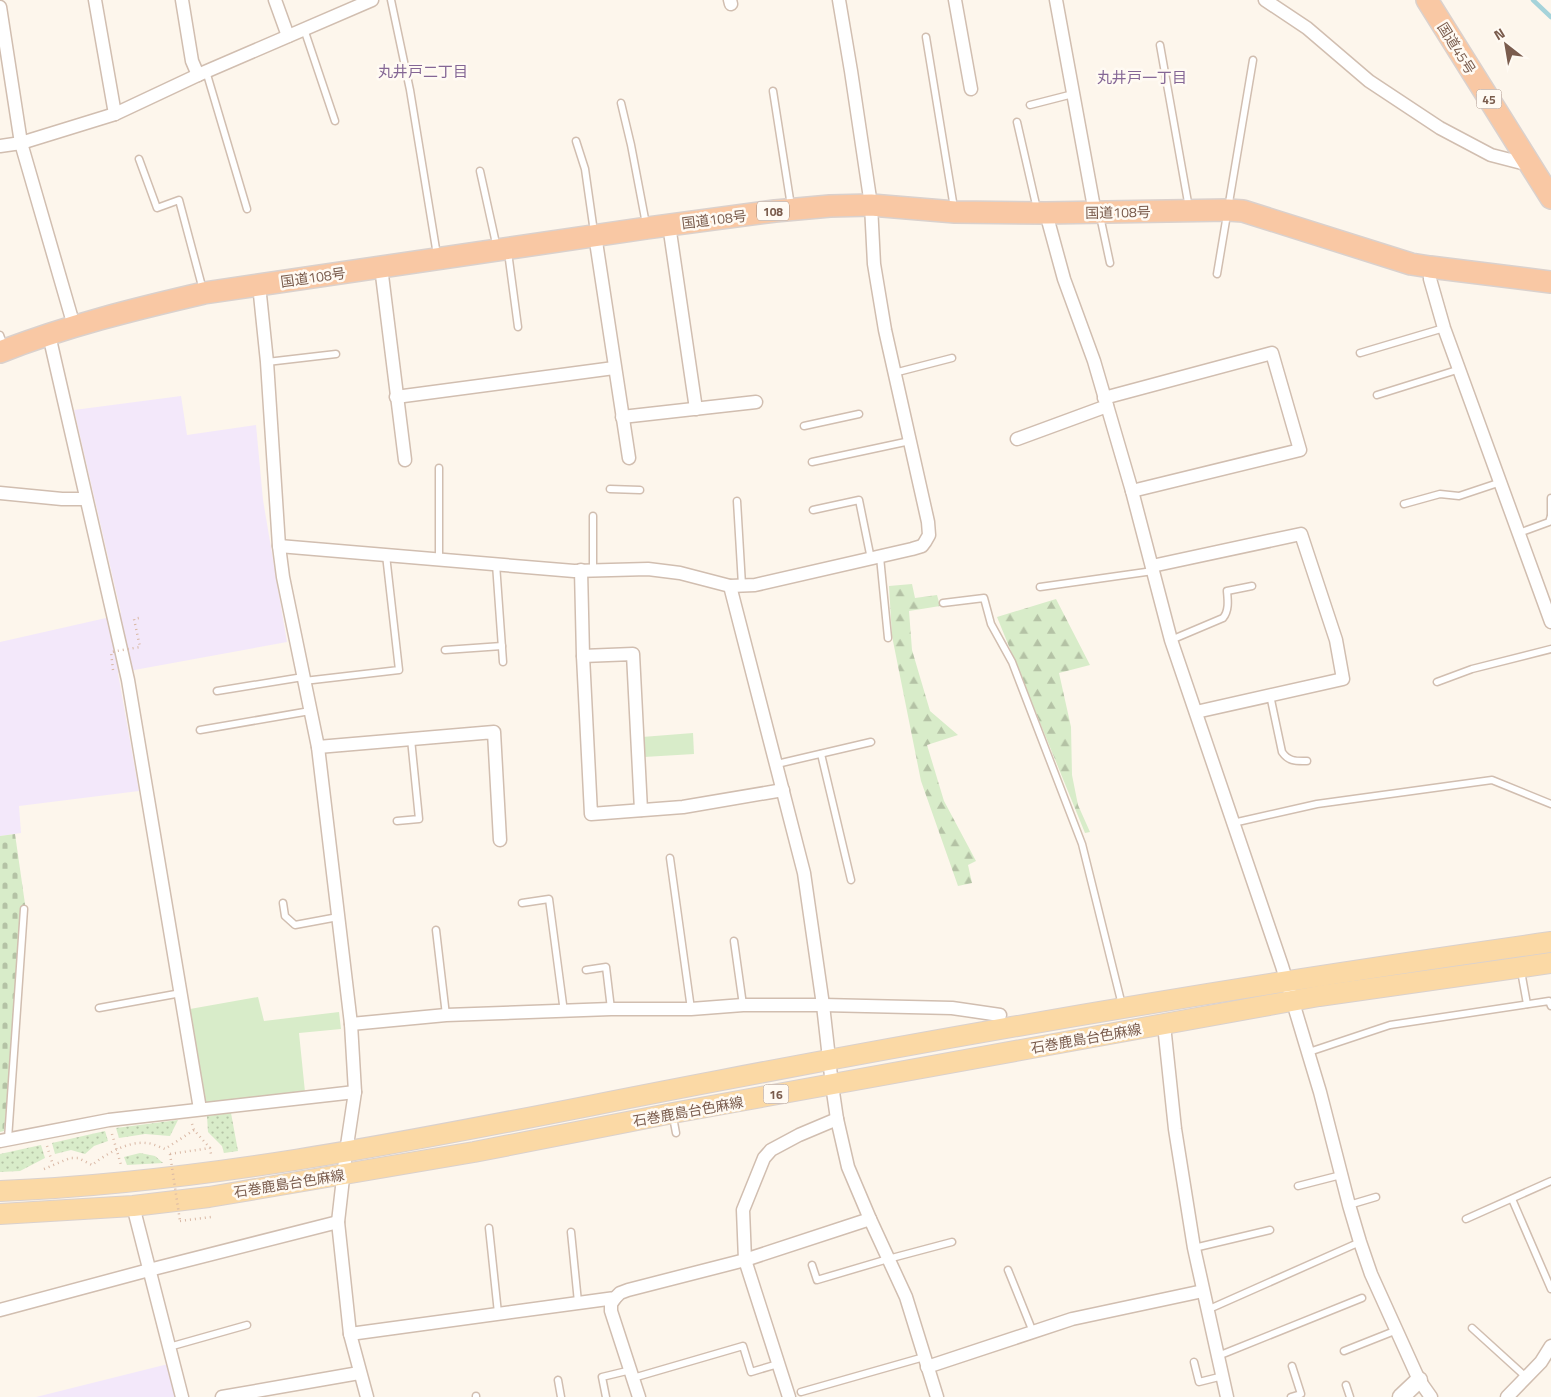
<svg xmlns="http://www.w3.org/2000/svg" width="1551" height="1397" viewBox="0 0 1551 1397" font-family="'Titillium Web','Noto Sans JP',sans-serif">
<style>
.education{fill:#f3e8fa}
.grass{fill:url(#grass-dots)}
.forest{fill:url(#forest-firs)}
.cemetery{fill:url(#cemetery-stones)}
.green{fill:#d8ecc9}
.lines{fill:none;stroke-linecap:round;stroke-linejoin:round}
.stream{stroke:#a5d3da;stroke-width:4.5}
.service-casing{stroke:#d1beb0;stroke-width:9}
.minor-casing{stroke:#d1beb0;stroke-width:15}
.tertiary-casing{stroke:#d1beb0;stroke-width:19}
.primary-casing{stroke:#dad1cd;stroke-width:22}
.trunk-casing{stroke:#dad1cd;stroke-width:24}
.path{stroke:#d9b8a5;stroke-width:2.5;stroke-dasharray:1 4;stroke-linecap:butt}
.service{stroke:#fff;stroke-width:6}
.minor{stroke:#fff;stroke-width:12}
.tertiary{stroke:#fff;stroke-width:16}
.primary{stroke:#fbd9a5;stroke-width:20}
.trunk{stroke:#f9c8a4;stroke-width:21}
.path-bridge{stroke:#d9b8a5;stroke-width:2.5;stroke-dasharray:1 4;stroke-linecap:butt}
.labels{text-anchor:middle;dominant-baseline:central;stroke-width:5;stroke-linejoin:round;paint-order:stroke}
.shield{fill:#fffaf3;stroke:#a28b7f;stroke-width:1}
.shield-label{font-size:12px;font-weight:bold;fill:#7a5c4d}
.street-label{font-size:14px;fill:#7a5c4d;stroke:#fffaf3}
.neighbourhood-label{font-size:15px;fill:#846695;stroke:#fffaf3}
</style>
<defs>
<pattern id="grass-dots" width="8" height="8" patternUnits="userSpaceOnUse" patternTransform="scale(1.25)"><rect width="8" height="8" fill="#d8ecc9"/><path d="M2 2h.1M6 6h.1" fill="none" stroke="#b4c2a5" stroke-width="1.8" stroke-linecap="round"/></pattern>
<pattern id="forest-firs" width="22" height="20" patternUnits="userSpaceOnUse" patternTransform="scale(1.25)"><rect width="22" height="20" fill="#d8ecc9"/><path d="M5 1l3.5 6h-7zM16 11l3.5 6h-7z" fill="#b4c2a5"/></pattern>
<pattern id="cemetery-stones" width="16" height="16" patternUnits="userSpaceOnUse" patternTransform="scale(1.25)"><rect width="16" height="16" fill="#d8ecc9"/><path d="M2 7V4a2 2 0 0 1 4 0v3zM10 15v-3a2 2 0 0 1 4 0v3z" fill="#b4c2a5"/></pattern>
</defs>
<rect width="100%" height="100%" fill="#fdf6ec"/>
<g class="education">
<path d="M181 396 187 435 256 425 263 500 287 642 118 673 139 791 19 806 21 833 0 836V642L106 618 121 613 74 410Z"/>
<path d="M168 1364 178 1397H36Z"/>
</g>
<g class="grass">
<path d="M231 1113 238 1151 224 1153 222 1146 208 1132 207 1116Z"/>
<path d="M178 1120 170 1136 145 1134 119 1138 116 1128Z"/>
<path d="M105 1131 108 1141 94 1146 85 1154 71 1150 55 1154 52 1143Z"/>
<path d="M41 1145 45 1158 20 1171 0 1172V1154Z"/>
<path d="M140 1153 155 1156 163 1163 127 1165 124 1157Z"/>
</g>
<g class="forest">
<path d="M912 584 915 598 937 595 940 606 909 611 912 650 930 711 958 735 927 745 944 801 976 861 968 865 972 883 958 886 921 781 892 636 889 586Z"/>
<path d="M1056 599 1090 665 1059 673 1071 727 1072 775 1078 805 1090 832 1085 833 997 617Z"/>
</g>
<path class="cemetery" d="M15 834 26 911 4 1131 0 1132V836Z"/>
<g class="green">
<path d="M693 733 694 754 644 757 642 737Z"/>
<path d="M258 997 264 1021 339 1012 341 1029 299 1033 305 1092 205 1106 190 1009Z"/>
</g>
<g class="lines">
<path class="stream" d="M1533 0 1551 17"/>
<defs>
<g id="service">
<path d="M391 0 410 90 437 255"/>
<path d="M304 29 335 121"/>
<path d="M926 37 954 208"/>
<path d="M1160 45 1189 208"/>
<path d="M206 71 247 209"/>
<path d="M773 91 791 206"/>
<path d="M621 103 631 145 646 224"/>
<path d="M1030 105 1073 94"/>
<path d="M1017 122 1037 209"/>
<path d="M576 141 585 169 594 232"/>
<path d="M139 159 157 208 179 200 203 290"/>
<path d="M480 171 497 248"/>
<path d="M1100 216 1110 263"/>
<path d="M508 252 518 327"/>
<path d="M1217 274 1253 60"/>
<path d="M0 335 4 346"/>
<path d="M1360 353 1444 328"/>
<path d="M267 362 336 354"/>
<path d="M894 373 952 358"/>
<path d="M1377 395 1460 369"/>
<path d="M804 426 859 414"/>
<path d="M812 462 910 441"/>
<path d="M439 468V559"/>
<path d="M610 489 640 490"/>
<path d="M1551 498V515"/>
<path d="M737 501 742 585"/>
<path d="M1404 504 1440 494 1459 496 1501 482"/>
<path d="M813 510 859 500 871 559"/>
<path d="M1519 533 1549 522 1551 516"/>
<path d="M880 557 888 638"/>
<path d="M496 564 503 662"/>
<path d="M593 570V516"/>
<path d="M1040 587 1153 571"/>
<path d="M943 603 984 598 991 624 1012 662 1082 844 1122 1005"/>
<path d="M1171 640 1223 618C1229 611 1228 601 1227 591L1252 586"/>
<path d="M445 650 502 646"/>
<path d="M304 681 399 670 386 555"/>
<path d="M1437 682 1472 669 1551 649"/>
<path d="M217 691 303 677"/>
<path d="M1270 695 1282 752C1289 762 1296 761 1307 761"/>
<path d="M200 730 310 711"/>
<path d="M821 754 851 880"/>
<path d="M777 764 871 742"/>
<path d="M397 821 419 819 411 739"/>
<path d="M1233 823 1317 804 1492 780 1551 804"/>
<path d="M670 858 691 1009"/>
<path d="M283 903 285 916 295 925 338 917"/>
<path d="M522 903 549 899 564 1012"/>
<path d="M436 930 446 1015"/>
<path d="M734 941 743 1005"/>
<path d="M586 970 606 967 611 1009"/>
<path d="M1521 971 1527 1004"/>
<path d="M99 1008 181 993"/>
<path d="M1309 1052 1390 1025 1549 1001 1551 1006"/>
<path d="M673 1117 676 1133"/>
<path d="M8 1139 24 909"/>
<path d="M1298 1186 1341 1175"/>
<path d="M1512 1199 1551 1289"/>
<path d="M1349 1205 1376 1197"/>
<path d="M1466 1219 1551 1181"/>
<path d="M489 1228 498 1313"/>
<path d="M571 1232 578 1302"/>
<path d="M1194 1248 1270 1230"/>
<path d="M812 1265 817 1280 888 1259 952 1242"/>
<path d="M1008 1270 1033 1332"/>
<path d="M1207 1310 1360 1242"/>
<path d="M1472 1328 1526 1377"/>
<path d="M169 1347 247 1325"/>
<path d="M1344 1351 1397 1330"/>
<path d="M1218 1356 1362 1298"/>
<path d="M1194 1362 1199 1382 1223 1376"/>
<path d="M633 1378 743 1346 751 1372 778 1364"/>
<path d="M558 1380 561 1397"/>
<path d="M1346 1385 1350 1397"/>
<path d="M801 1392 924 1357"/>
<path d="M476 1396V1397"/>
<path d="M606 1397 602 1377 631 1370"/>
<path d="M1291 1397 1301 1394 1292 1366"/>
</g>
<g id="minor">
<path d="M95 0 115 114"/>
<path d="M182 0 192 61 198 75"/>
<path d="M275 0 288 36"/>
<path d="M730 0 731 4"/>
<path d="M955 0 971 89"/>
<path d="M1056 0 1095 213"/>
<path d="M1265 0 1307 28 1369 81 1440 128 1491 155 1530 165"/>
<path d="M0 7 21 143 74 326"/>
<path d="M0 146 21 143 115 114 198 75 372 0"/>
<path d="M1046 213 1064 279 1094 361 1132 491 1171 640 1282 966 1320 1092 1349 1205 1360 1242 1371 1274 1419 1380 1431 1397"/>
<path d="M669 225 696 409"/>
<path d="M595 235 629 458"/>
<path d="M381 267 405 460"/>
<path d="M1430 267V279L1444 328 1551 622"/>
<path d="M259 285 267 362 279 546 283 577 318 747 351 1024 355 1092 346 1152 338 1222 350 1334 367 1397"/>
<path d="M49 335 128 680 200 1109"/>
<path d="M396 397 614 368"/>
<path d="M1104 398 1272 353 1300 450 1132 491"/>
<path d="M622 417 756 402"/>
<path d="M1017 439 1107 406"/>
<path d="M0 493 62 499H86"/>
<path d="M279 546 574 571 648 569 680 573 730 586 755 585 912 549 922 546 925 542 929 535 928 522 885 330 874 264 871 205 851 71 839 0"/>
<path d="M1152 566 1301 534 1336 640 1343 679 1196 712"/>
<path d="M581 570 583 656 591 814 683 807 783 790"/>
<path d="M730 586 804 873 823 1005 832 1085 837 1119 848 1167 870 1219 906 1297 937 1397"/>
<path d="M583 656 633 654 641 810"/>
<path d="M318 747 494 732 500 840"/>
<path d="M351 1024 446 1015 611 1009H691L743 1005H823L952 1008 1000 1015"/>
<path d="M1164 1025 1175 1129 1194 1248 1227 1397"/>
<path d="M0 1141 109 1120 355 1092"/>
<path d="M133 1206 182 1397"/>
<path d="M615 1298 611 1304V1311L639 1397"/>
<path d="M0 1310 149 1270 338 1222"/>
<path d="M350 1334 615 1298 620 1293 628 1290 745 1260 870 1219"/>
<path d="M927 1367 1072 1319 1203 1291"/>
<path d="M222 1397 359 1373"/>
<path d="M789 1397 745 1260 743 1210 764 1158 771 1150 799 1135 837 1119"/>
<path d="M1507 1397 1541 1362 1551 1346"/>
</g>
<path id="tertiary" d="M1401 1397 1419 1380"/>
<g id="primary">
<path d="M0 1191C242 1181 480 1126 717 1081 994 1028 1272 981 1551 942"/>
<path d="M0 1214 133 1206 209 1197 474 1152 673 1113 1319 996 1551 963"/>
</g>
<g id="trunk">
<path d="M1427 0 1551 198"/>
<path d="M0 352C66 326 135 309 204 293L647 228 775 211 830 206 871 205 955 212 1046 213 1228 210 1243 211 1411 264 1430 267 1551 282"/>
</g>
</defs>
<use href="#service" class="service-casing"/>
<use href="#minor" class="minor-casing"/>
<use href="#tertiary" class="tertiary-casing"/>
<use href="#primary" class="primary-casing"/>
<use href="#trunk" class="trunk-casing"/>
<g class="path">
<path d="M192 1124 194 1130 210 1148"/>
<path d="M112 1134 121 1165"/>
<path d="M47 1146 53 1165"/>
<path d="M170 1154 210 1148 211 1154"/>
<path d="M44 1169 70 1158H78L92 1165C106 1154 128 1141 146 1143 152 1143 159 1147 165 1149L194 1130"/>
<path d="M180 1221 211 1217"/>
</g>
<use href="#service" class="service"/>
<use href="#minor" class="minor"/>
<use href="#tertiary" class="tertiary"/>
<use href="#primary" class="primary"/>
<use href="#trunk" class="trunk"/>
<g class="path-bridge">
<path d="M113 670 111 652 140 647 134 619 139 618"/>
<path d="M170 1154 180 1221"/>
</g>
</g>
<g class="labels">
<g class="shield">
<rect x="1476.5" y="89.5" width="25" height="19" rx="4"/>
<rect x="757" y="201.5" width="32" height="19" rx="4"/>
<rect x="763.5" y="1084.5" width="25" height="19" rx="4"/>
</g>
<g class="shield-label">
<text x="1489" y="99">45</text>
<text x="773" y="211">108</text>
<text x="776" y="1094">16</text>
</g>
<g class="street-label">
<text transform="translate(1457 48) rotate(58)">国道45号</text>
<text transform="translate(1118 212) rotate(-1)">国道108号</text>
<text transform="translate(714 219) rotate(-7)">国道108号</text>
<text transform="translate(313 277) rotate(-8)">国道108号</text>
<text transform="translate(1086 1038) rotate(-10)">石巻鹿島台色麻線</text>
<text transform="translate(688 1111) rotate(-10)">石巻鹿島台色麻線</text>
<text transform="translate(289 1183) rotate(-9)">石巻鹿島台色麻線</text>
</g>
<g class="neighbourhood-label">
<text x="423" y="71">丸井戸二丁目</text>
<text x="1142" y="77">丸井戸一丁目</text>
</g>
</g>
<g transform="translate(1506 45) rotate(329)" stroke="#fffaf3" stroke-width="4" paint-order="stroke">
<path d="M0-4L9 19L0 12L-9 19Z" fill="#7a5c4d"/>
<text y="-8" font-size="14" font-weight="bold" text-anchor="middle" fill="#7a5c4d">N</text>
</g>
</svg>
